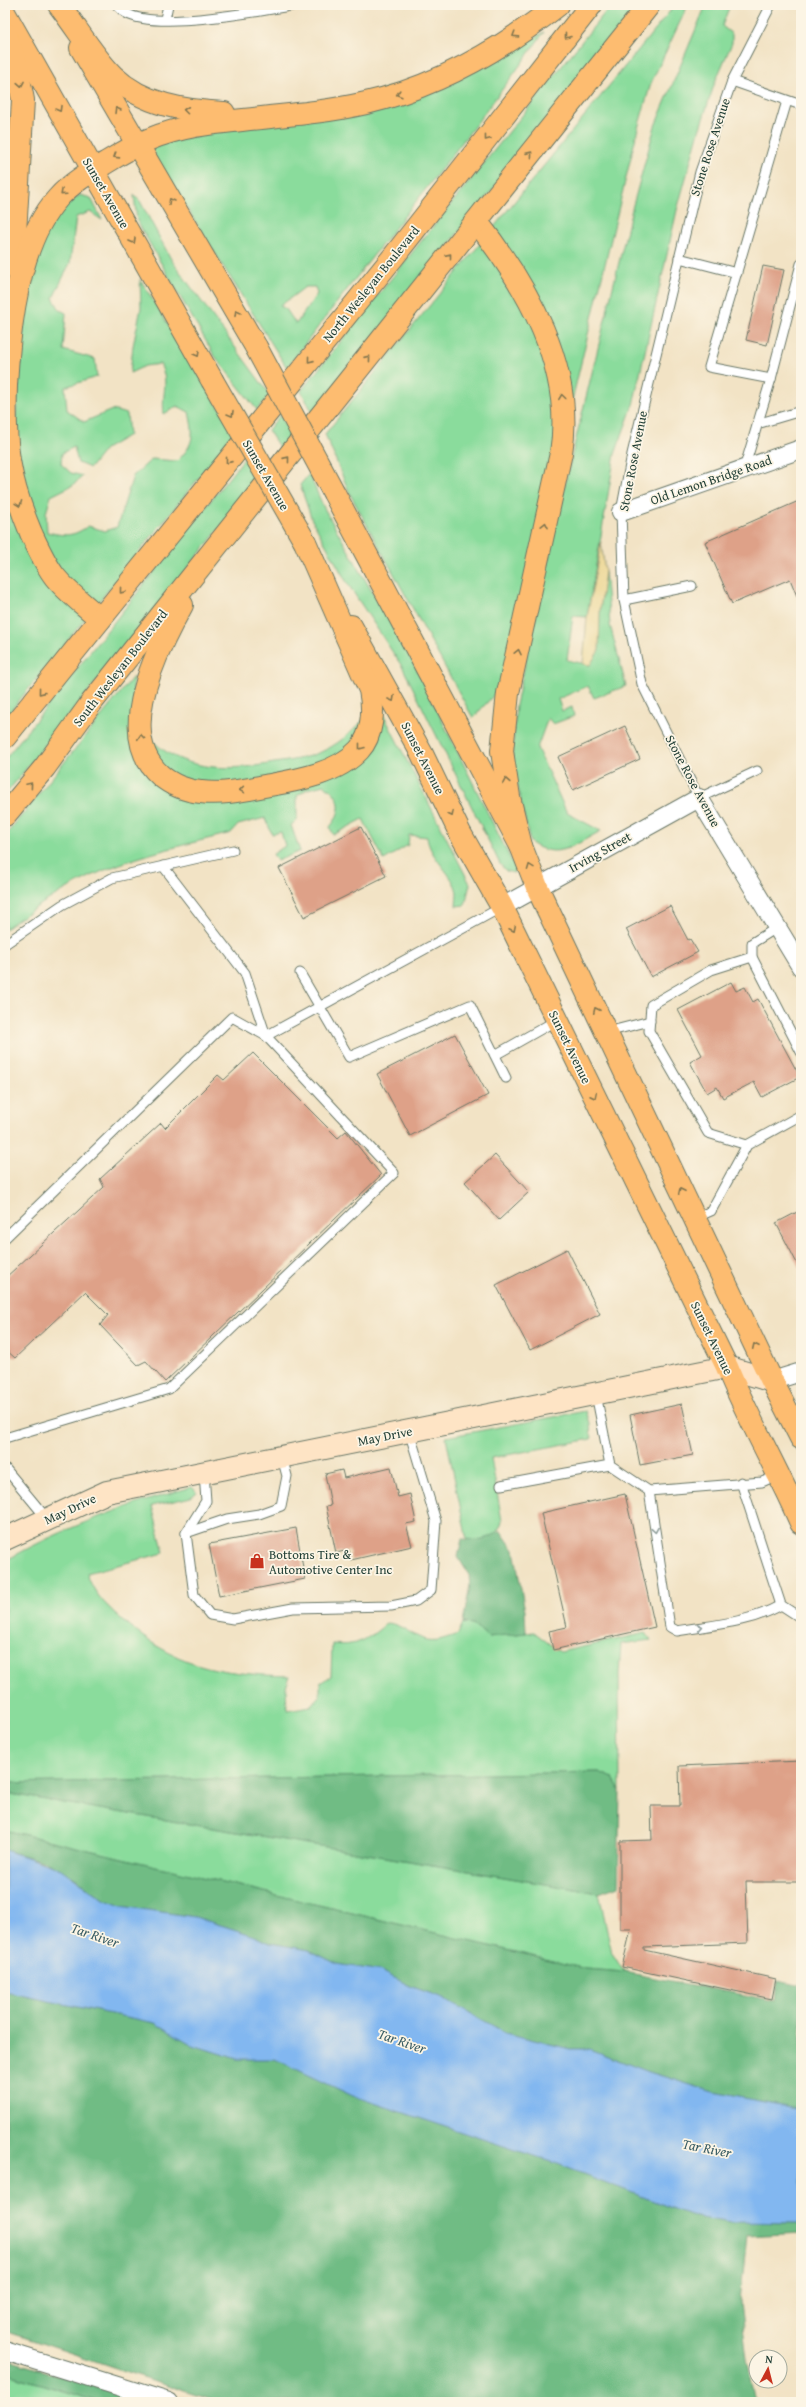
<svg xmlns="http://www.w3.org/2000/svg" width="806" height="2407" viewBox="0 0 806 2407" font-family="'Gentium Book Plus',serif">
<style>
.green{fill:#8adc9c;stroke:#548c68;fill-rule:evenodd}
.forest{fill:#6fbc84;stroke:#477c5c}
.sand{fill:#eeda9e;stroke:#868c69}
.water{fill:#82b7f0;stroke:#507a92}
.building{fill:#dea188}
.lines{fill:none;stroke-linecap:round;stroke-linejoin:round}
.service-casing{stroke:#697767;stroke-width:11}
.minor-casing{stroke:#697767;stroke-width:20}
.secondary-casing{stroke:#697767;stroke-width:24}
.primary-casing{stroke:#697767;stroke-width:24}
.trunk-casing{stroke:#697767;stroke-width:24}
.service{stroke:#fff;stroke-width:9}
.minor{stroke:#fff;stroke-width:18}
.secondary{stroke:#fee4c5;stroke-width:22}
.primary{stroke:#fdbc6f;stroke-width:22}
.trunk{stroke:#fdbc6f;stroke-width:22}
.primary-bridge-casing{stroke:#697767;stroke-width:24;stroke-linecap:butt}
.primary-bridge{stroke:#fdbc6f;stroke-width:22}
.oneway{stroke:#83764f}
.oneway2{stroke:#8f9e9a}
.labels{text-anchor:middle;dominant-baseline:central;stroke-width:3.5;stroke-linejoin:round;paint-order:stroke}
.street-label{font-size:13px;fill:#1f3d34;stroke:#fcf5e5}
.poi-label{font-size:13px;fill:#1f3d34;stroke:#fcf5e5;text-anchor:start}
.water-label{font-size:14px;font-style:italic;fill:#385c63;stroke:#fcf5e5}
</style>
<rect width="100%" height="100%" fill="#fcf5e5"/>
<filter id="ink" filterUnits="userSpaceOnUse"><feTurbulence type="fractalNoise" baseFrequency=".025" numOctaves="2"/><feDisplacementMap in="SourceGraphic" scale="8" xChannelSelector="R" yChannelSelector="G"/><feConvolveMatrix kernelMatrix="1 2 1 2 8 2 1 2 1" color-interpolation-filters="sRGB"/></filter>
<filter id="wash" filterUnits="userSpaceOnUse"><feTurbulence type="fractalNoise" baseFrequency=".012" numOctaves="4" result="noise"/><feDisplacementMap in="SourceGraphic" scale="16" xChannelSelector="R" yChannelSelector="G"/><feGaussianBlur stdDeviation="0.9" result="paint"/><feColorMatrix in="noise" values="0 0 0 0 0 0 0 0 0 0 0 0 0 0 0 0 0 1.4 0 .05"/><feComposite in="paint" operator="in"/></filter>
<g filter="url(#wash)">
<rect width="100%" height="100%" fill="#f2e3c5"/>
<g class="green">
<path d="M611 5H641L313 413 301 391Z"/>
<path d="M675 5H688L651 83 638 128 503 685 473 718 350 494 325 434Z"/>
<path d="M706 5H730L722 26 732 34V43L715 82 699 131 677 210 633 405 615 454 587 617 573 616 567 660 590 665 599 650 600 611 605 571 610 625 626 686 594 698 588 686 558 699 562 711 572 707 574 716 553 724 548 718 537 748 567 813 601 831C575 844 557 862 530 842L512 761 516 705 568 471 633 205 655 126Z"/>
<path d="M544 32C462 148 371 255 287 368L151 151 154 144 264 122 497 59ZM305 287H315L317 294 296 324 286 309 280 306Z"/>
<path d="M80 195 91 198 102 220 90 212 76 217 70 263 53 298 60 310 66 313 63 350 95 359 97 377 65 387 67 410 84 422 112 410 127 414 129 435 105 449 90 468 78 463 74 447 62 453 61 464 71 473 83 476 73 485 51 496 46 513 47 532C65 536 73 537 88 526L105 531 117 527 133 476 152 459 177 461C195 444 194 435 189 412L177 406 164 414C161 393 170 384 160 364L145 366 130 373 133 346 141 308 140 279 235 433 5 718V540L28 279 42 238 66 203Z"/>
<path d="M134 195 140 201 172 261 270 395 257 410 214 355 178 293 137 221Z"/>
<path d="M280 415 293 438 283 453 268 430Z"/>
<path d="M247 455 261 477 5 795V759Z"/>
<path d="M309 474 324 508 416 668 515 868 514 873 506 871 500 864 403 668 346 581 312 520 300 485Z"/>
<path d="M133 677C133 689 134 715 140 725 170 772 225 772 274 763 289 761 307 758 321 752 344 742 363 722 377 702L470 884 465 905 456 906C456 902 457 897 457 893 455 875 429 858 427 837L409 835 408 845 384 860 363 819 333 835 330 827C343 811 343 797 324 785L307 789 297 796V820L291 825 300 851 277 861 273 854 285 846 281 832 272 834 265 818 238 825 231 833C189 844 145 853 105 870 69 885 37 906 5 929V836Z"/>
<path d="M586 1411 590 1423 591 1439 491 1458 502 1521C497 1539 483 1541 467 1540L446 1437Z"/>
<path d="M192 1487 197 1492 191 1497 152 1506 164 1553 87 1573C92 1592 106 1605 119 1617 174 1667 218 1674 290 1676L286 1687 287 1710 311 1706 320 1696V1683L331 1676 332 1644C358 1647 368 1639 387 1623 402 1624 413 1637 427 1640 438 1642 448 1637 458 1634L463 1623 473 1624 488 1637 534 1632 560 1652 646 1633 651 1640 621 1644 619 1674 620 1790 613 1778 599 1772 5 1783V1561C64 1527 127 1505 192 1487Z"/>
<path d="M5 1793 599 1893 612 1953 624 1972 586 1969 5 1830Z"/>
<path d="M5 2373 99 2402H5Z"/>
</g>
<g class="forest">
<path d="M500 1530 514 1550 525 1611 526 1633 488 1637 473 1624 463 1623 470 1585 469 1575 458 1557 462 1539C478 1540 488 1541 500 1530Z"/>
<path d="M599 1772 613 1778 620 1790 618 1886 599 1893 5 1793V1783Z"/>
<path d="M5 1830 586 1969 624 1972 776 2001 778 1980 801 1985V2109L713 2092 649 2072 589 2049H570L506 2033 443 1998 410 1986 381 1971 337 1964 309 1950 270 1943 249 1934 195 1917 121 1906 103 1899 75 1878 45 1862 5 1850Z"/>
<path d="M5 1992 155 2023 193 2045 237 2059H275L353 2096 555 2163 690 2215 731 2222 801 2223V2233L747 2236 740 2302 747 2359 756 2402H218L5 2331Z"/>
<path d="M5 2359 147 2402H99L5 2373Z"/>
</g>
<path class="sand" d="M601 542 605 571 600 611 599 650 590 665 583 664 587 617Z"/>
<path class="water" d="M5 1850 61 1869 103 1899 121 1906 195 1917 249 1934 270 1943 309 1950 337 1964 381 1971 410 1986 443 1998 506 2033 570 2049H589L649 2072 713 2092 801 2109V2223L731 2222 690 2215 555 2163 353 2096 275 2059H237L193 2045 155 2023 5 1992Z"/>
<g id="blocks">
<g class="building">
<path d="M763 266 784 270 767 345 746 340Z"/>
<path d="M801 500V606L790 579 732 604 705 542Z"/>
<path d="M625 726 640 759 573 790 558 757Z"/>
<path d="M361 827 386 876 304 917 279 868Z"/>
<path d="M670 906 688 940 690 939 698 952 651 977 626 929Z"/>
<path d="M731 982 736 991 745 987 753 1002 758 999 800 1077 762 1097 754 1082 723 1098 717 1087 707 1093 690 1062 702 1055 678 1010Z"/>
<path d="M455 1034 488 1095 410 1136 377 1074Z"/>
<path d="M253 1053 338 1138 346 1131 381 1175 165 1382 146 1361 138 1365 100 1325 108 1315 85 1292 15 1358 5 1349V1278L104 1187 100 1179 161 1123 165 1128 218 1075 224 1080Z"/>
<path d="M495 1155 529 1192 499 1220 465 1182Z"/>
<path d="M801 1210V1271L776 1223Z"/>
<path d="M567 1249 600 1314 530 1350 496 1285Z"/>
<path d="M682 1404 693 1455 640 1465 630 1415Z"/>
<path d="M391 1467 398 1497 410 1494 416 1522 406 1524 412 1546 351 1560 349 1550 336 1553 326 1506 331 1505 325 1474 342 1470 344 1478Z"/>
<path d="M625 1494 655 1627 553 1650 549 1631 567 1627 541 1513Z"/>
<path d="M296 1528 305 1579 219 1596 209 1544Z"/>
<path d="M801 1761V1882H746L748 1943 644 1947V1950L776 1979 772 1999 622 1967 631 1929H620V1841L652 1840 651 1806H680L679 1766Z"/>
</g>
</g>
</g>
<g filter="url(#ink)">
<use href="#blocks" fill-opacity="0" stroke="#697767" stroke-width="1"/>
<g class="lines">
<defs>
<g id="service">
<path d="M117 5C120 8 123 12 126 13 155 31 261 11 296 5"/>
<path d="M165 19 168 5"/>
<path d="M732 81 801 105"/>
<path d="M787 101 709 367 771 379 801 264"/>
<path d="M679 258 737 273"/>
<path d="M757 424 801 411"/>
<path d="M744 469 771 379"/>
<path d="M624 600 692 586"/>
<path d="M757 771 699 798 642 684 624 600 621 512 632 454 700 172 732 81 771 5"/>
<path d="M778 927 752 943V957L801 1052"/>
<path d="M5 944 62 905 112 878 233 850"/>
<path d="M300 973 349 1057 470 1005 506 1078"/>
<path d="M607 1032 650 1021"/>
<path d="M495 1055 557 1020"/>
<path d="M747 1145 708 1133 649 1031 651 1005 711 970 752 957"/>
<path d="M695 1218 711 1211 747 1145 801 1115"/>
<path d="M5 1238 232 1017 266 1036 502 907"/>
<path d="M596 1394 610 1465 649 1491 762 1482 778 1475"/>
<path d="M5 1438 169 1389 394 1173 266 1036 245 973 163 866"/>
<path d="M5 1468 48 1520"/>
<path d="M204 1473 206 1501 186 1533 194 1595 210 1615 233 1619 293 1608 391 1606 416 1601 431 1590 436 1521 409 1431"/>
<path d="M741 1482 781 1605 801 1618"/>
<path d="M501 1485 610 1465"/>
<path d="M649 1491 670 1627 677 1631C711 1625 750 1623 781 1605"/>
<path d="M186 1533 227 1519 259 1514 281 1506 287 1476 282 1457"/>
</g>
<g id="minor">
<path d="M621 512 801 449"/>
<path d="M502 907 699 798 801 967"/>
<path d="M772 1381 801 1372"/>
<path d="M5 2351 169 2402"/>
</g>
<path id="secondary" d="M5 1539 107 1492 727 1367 772 1381"/>
<g id="primary">
<path d="M5 14 212 380"/>
<path d="M81 48 256 347"/>
<path d="M334 493 521 846 537 887 772 1381 801 1438"/>
<path d="M351 626 422 754 460 833 502 907 727 1367C749 1421 778 1470 801 1523"/>
</g>
<g id="trunk">
<path d="M59 5C77 28 93 56 113 76 143 105 185 111 224 113"/>
<path d="M5 33 16 63 23 100 13 267"/>
<path d="M477 222C527 286 575 368 561 453L508 693 502 751 509 797 521 846"/>
<path d="M182 605C157 649 114 734 160 775 171 785 187 791 201 792 224 795 248 789 270 785 299 780 338 773 359 750 373 735 374 709 370 690L305 542"/>
<path d="M100 619C85 605 68 593 55 577 45 564 38 548 31 533 8 478 4 445 6 385 9 327 18 242 58 198 71 183 90 172 107 162 138 143 158 133 195 126 251 117 310 116 366 103 436 87 502 49 558 5"/>
<path d="M5 737 394 256 591 5"/>
<path d="M5 815 45 767 92 702 649 5"/>
</g>
</defs>
<use href="#service" class="service-casing"/>
<use href="#minor" class="minor-casing"/>
<use href="#secondary" class="secondary-casing"/>
<use href="#primary" class="primary-casing"/>
<use href="#trunk" class="trunk-casing"/>
<use href="#service" class="service"/>
<use href="#minor" class="minor"/>
<use href="#secondary" class="secondary"/>
<use href="#primary" class="primary"/>
<use href="#trunk" class="trunk"/>
<defs>
<g id="primary-bridge">
<path d="M256 347 334 493"/>
<path d="M212 380 305 542"/>
</g>
</defs>
<use href="#primary-bridge" class="primary-bridge-casing"/>
<use href="#primary-bridge" class="primary-bridge"/>
</g>
<defs><path id="oneway-chevron" d="M-2-3.5L2.5 0L-2 3.5" fill="none" stroke-width="1.6" stroke-linecap="round" stroke-linejoin="round"/></defs>
<g class="oneway">
<use href="#oneway-chevron" transform="translate(515 35) rotate(148)"/>
<use href="#oneway-chevron" transform="translate(567 36) rotate(128)"/>
<use href="#oneway-chevron" transform="translate(21 84) rotate(80)"/>
<use href="#oneway-chevron" transform="translate(399 94) rotate(163)"/>
<use href="#oneway-chevron" transform="translate(59 109) rotate(60)"/>
<use href="#oneway-chevron" transform="translate(117 110) rotate(-121)"/>
<use href="#oneway-chevron" transform="translate(186 110) rotate(-173)"/>
<use href="#oneway-chevron" transform="translate(487 138) rotate(128)"/>
<use href="#oneway-chevron" transform="translate(530 154) rotate(-51)"/>
<use href="#oneway-chevron" transform="translate(116 156) rotate(148)"/>
<use href="#oneway-chevron" transform="translate(63 193) rotate(138)"/>
<use href="#oneway-chevron" transform="translate(171 201) rotate(-120)"/>
<use href="#oneway-chevron" transform="translate(133 241) rotate(61)"/>
<use href="#oneway-chevron" transform="translate(449 256) rotate(-51)"/>
<use href="#oneway-chevron" transform="translate(237 313) rotate(-120)"/>
<use href="#oneway-chevron" transform="translate(197 354) rotate(61)"/>
<use href="#oneway-chevron" transform="translate(368 358) rotate(-51)"/>
<use href="#oneway-chevron" transform="translate(310 360) rotate(129)"/>
<use href="#oneway-chevron" transform="translate(562 397) rotate(-98)"/>
<use href="#oneway-chevron" transform="translate(231 414) rotate(60)"/>
<use href="#oneway-chevron" transform="translate(287 459) rotate(-51)"/>
<use href="#oneway-chevron" transform="translate(228 461) rotate(129)"/>
<use href="#oneway-chevron" transform="translate(19 504) rotate(69)"/>
<use href="#oneway-chevron" transform="translate(545 525) rotate(-78)"/>
<use href="#oneway-chevron" transform="translate(122 591) rotate(129)"/>
<use href="#oneway-chevron" transform="translate(518 652) rotate(-78)"/>
<use href="#oneway-chevron" transform="translate(41 692) rotate(129)"/>
<use href="#oneway-chevron" transform="translate(392 699) rotate(61)"/>
<use href="#oneway-chevron" transform="translate(141 737) rotate(-95)"/>
<use href="#oneway-chevron" transform="translate(361 747) rotate(128)"/>
<use href="#oneway-chevron" transform="translate(506 781) rotate(-100)"/>
<use href="#oneway-chevron" transform="translate(30 785) rotate(-50)"/>
<use href="#oneway-chevron" transform="translate(242 790) rotate(171)"/>
<use href="#oneway-chevron" transform="translate(451 814) rotate(64)"/>
<use href="#oneway-chevron" transform="translate(530 867) rotate(-111)"/>
<use href="#oneway-chevron" transform="translate(513 929) rotate(64)"/>
<use href="#oneway-chevron" transform="translate(596 1010) rotate(-115)"/>
<use href="#oneway-chevron" transform="translate(594 1096) rotate(64)"/>
<use href="#oneway-chevron" transform="translate(681 1191) rotate(-115)"/>
<use href="#oneway-chevron" transform="translate(755 1346) rotate(-115)"/>
</g>
<g class="oneway2">
<use href="#oneway-chevron" transform="translate(655 1530) rotate(81)"/>
<use href="#oneway-chevron" transform="translate(700 1627) rotate(-10)"/>
</g>
</g>
<defs>
<symbol id="shop-bare" viewBox="-9 -9 18 18"><path d="M-5-2.5h2.3a2.7 3.5 0 0 1 5.4 0H5L5.5 6h-11ZM-1.5-2.5h3a1.5 2.3 0 0 0-3 0Z" fill="#c8321e" stroke="#fcf5e5" stroke-width="2.5" paint-order="stroke"/></symbol>
</defs>
<g fill-rule="evenodd">
<use href="#shop-bare" x="246" y="1550" width="22" height="22"/>
</g>
<g class="labels">
<g class="street-label">
<text transform="translate(710 147) rotate(-72)">Stone Rose Avenue</text>
<text transform="translate(106 193) rotate(60)">Sunset Avenue</text>
<text transform="translate(371 284) rotate(-51)">North Wesleyan Boulevard</text>
<text transform="translate(633 461) rotate(-79)">Stone Rose Avenue</text>
<text transform="translate(266 475) rotate(60)">Sunset Avenue</text>
<text transform="translate(711 480) rotate(-19)">Old Lemon Bridge Road</text>
<text transform="translate(120 668) rotate(-52)">South Wesleyan Boulevard</text>
<text transform="translate(423 758) rotate(63)">Sunset Avenue</text>
<text transform="translate(693 781) rotate(62)">Stone Rose Avenue</text>
<text transform="translate(600 852) rotate(-29)">Irving Street</text>
<text transform="translate(570 1047) rotate(64)">Sunset Avenue</text>
<text transform="translate(712 1338) rotate(64)">Sunset Avenue</text>
<text transform="translate(385 1436) rotate(-11)">May Drive</text>
<text transform="translate(70 1509) rotate(-25)">May Drive</text>
</g>
<g class="poi-label">
<text x="269" y="1554">Bottoms Tire &amp;<tspan x="269" dy="15">Automotive Center Inc</tspan></text>
</g>
<g class="water-label">
<text transform="translate(95 1935) rotate(19)">Tar River</text>
<text transform="translate(402 2041) rotate(19)">Tar River</text>
<text transform="translate(707 2148) rotate(11)">Tar River</text>
</g>
</g>
<rect width="806" height="2407" fill="none" stroke="#fcf5e5" stroke-width="20"/>
<g transform="translate(768 2369) rotate(7)"><circle r="19" fill="#fcf5e5" stroke="#a4ab9e"/>
<path d="M0-3L7 15L0 10L-7 15Z" fill="#c8321e"/>
<text y="-6" font-size="11" font-weight="bold" text-anchor="middle" fill="#1f3d34">N</text>
</g>
</svg>
